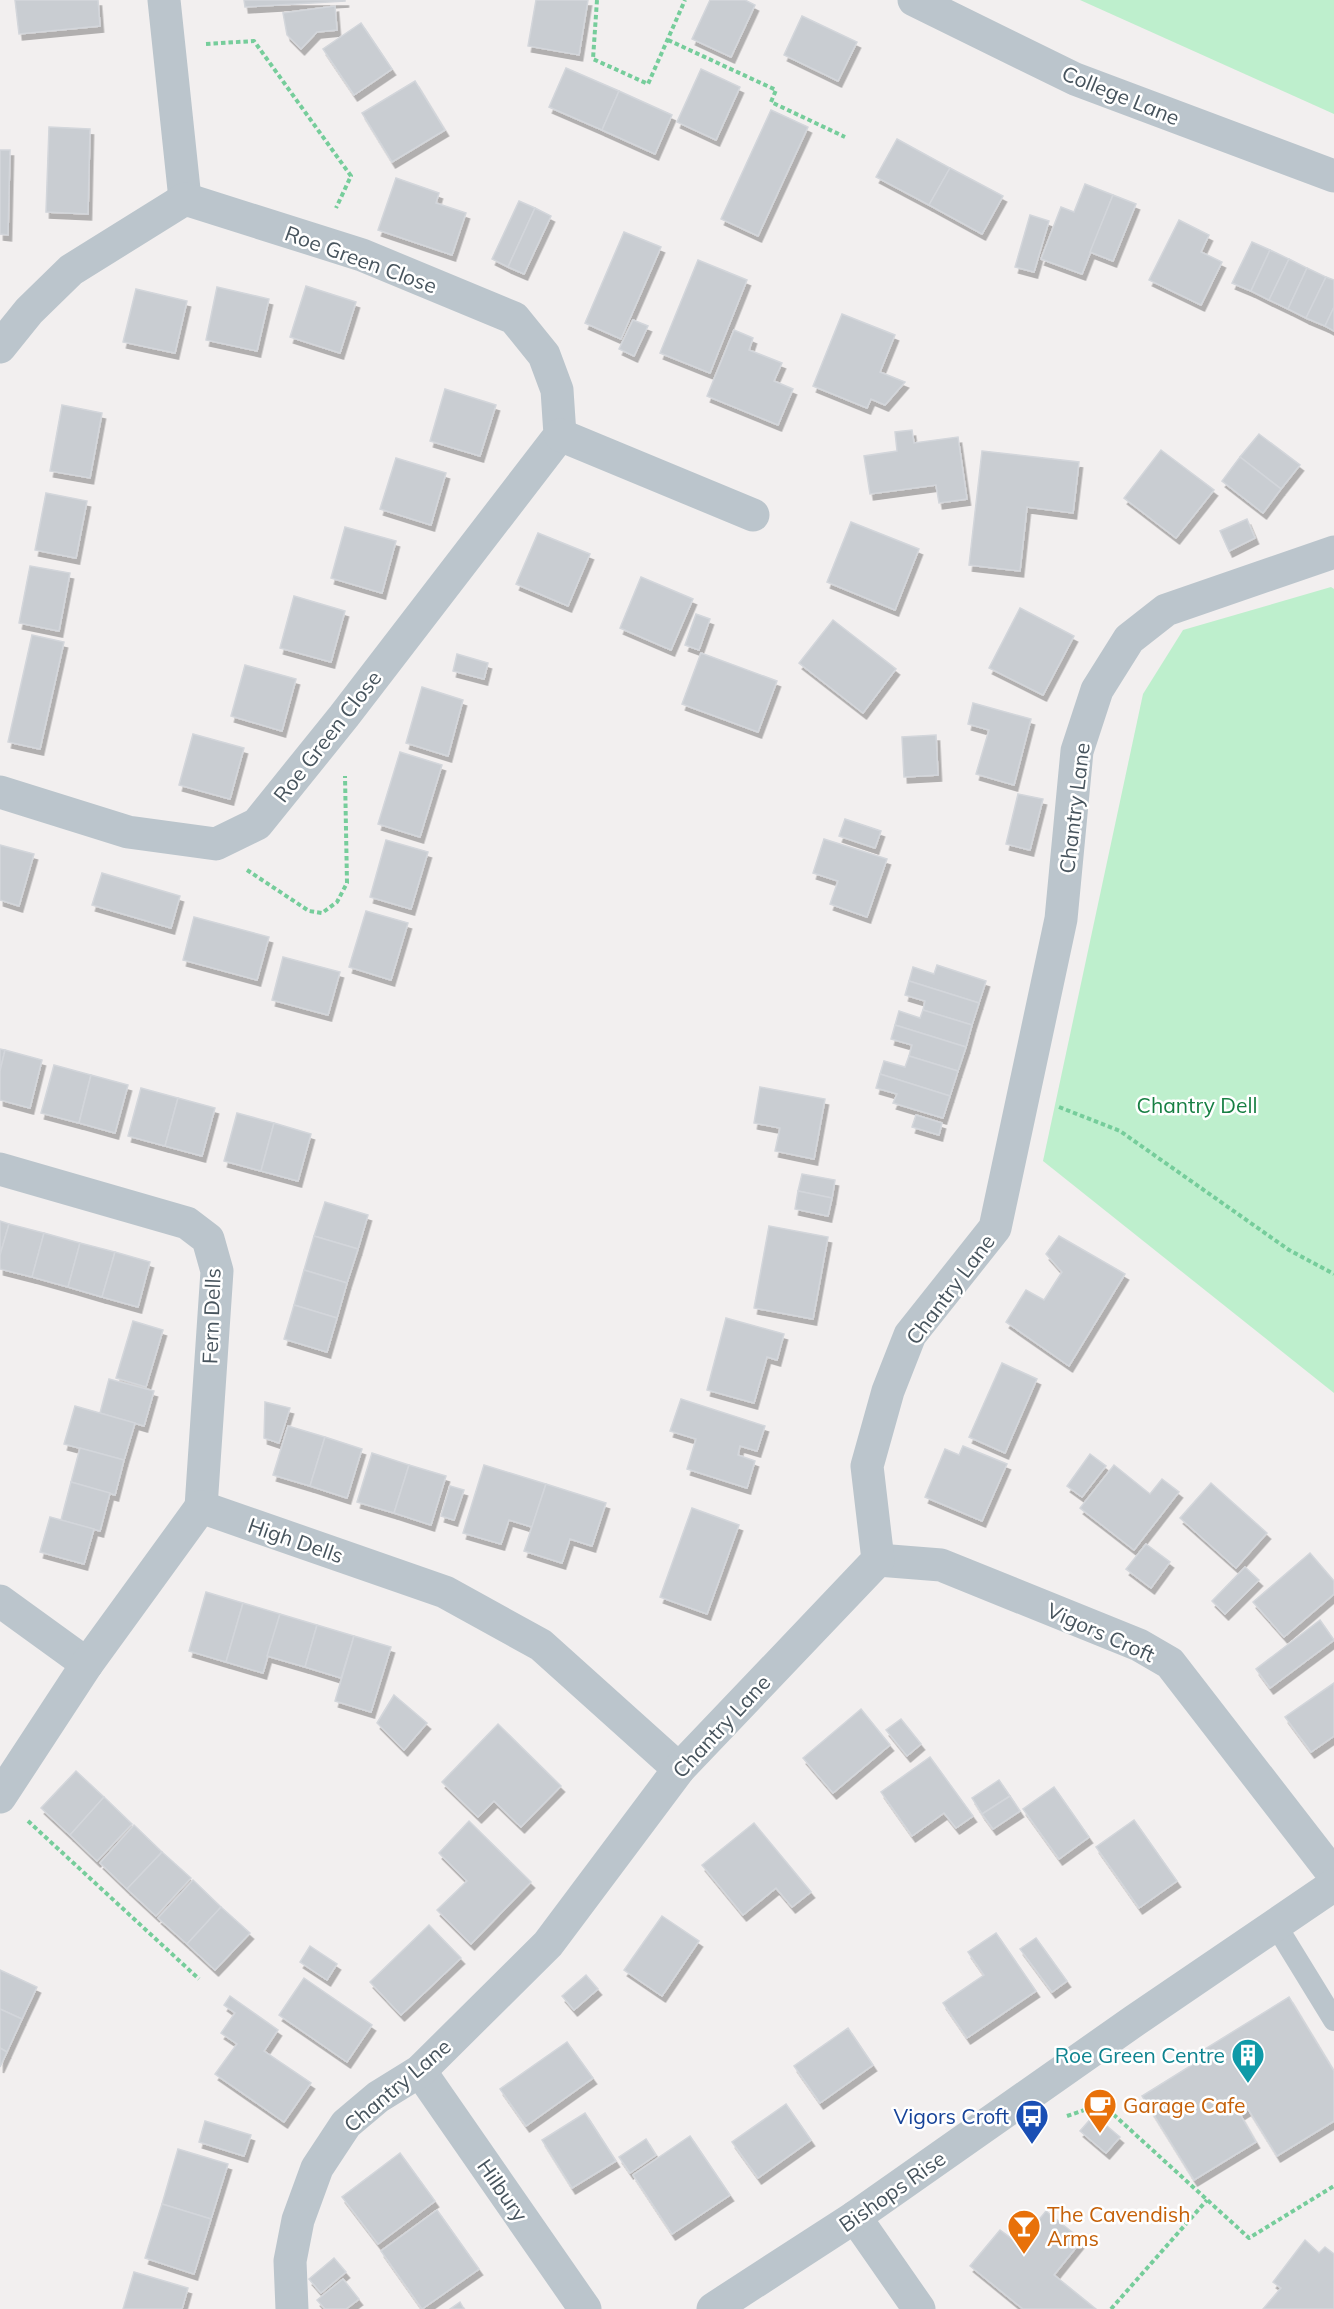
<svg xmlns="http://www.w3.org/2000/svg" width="1334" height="2309" viewBox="0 0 1334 2309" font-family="Mulish,sans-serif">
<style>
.green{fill:#beefcd}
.building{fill:#c9cdd2;stroke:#d3d6db;stroke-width:1.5;filter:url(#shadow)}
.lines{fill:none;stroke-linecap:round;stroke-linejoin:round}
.path{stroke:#76cd9b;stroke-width:4;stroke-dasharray:4.5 3;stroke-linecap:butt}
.service{stroke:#bbc5cc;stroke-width:22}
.minor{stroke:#bbc5cc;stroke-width:33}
.tertiary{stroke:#bbc5cc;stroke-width:33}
.labels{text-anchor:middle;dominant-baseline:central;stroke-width:5;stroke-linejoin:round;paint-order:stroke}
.street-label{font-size:21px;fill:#47545d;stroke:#fff}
.park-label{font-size:21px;fill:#177f43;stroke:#fff}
.culture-label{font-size:21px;fill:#0d838f;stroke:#fff;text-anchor:end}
.food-label{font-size:21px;fill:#c56008;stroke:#fff;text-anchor:start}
.transit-label{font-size:21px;fill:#164399;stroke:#fff;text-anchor:end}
</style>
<defs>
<filter id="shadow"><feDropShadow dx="3.5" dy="6" stdDeviation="0" flood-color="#0004"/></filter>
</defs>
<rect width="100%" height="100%" fill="#f2efef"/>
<g class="green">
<path d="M1080 0H1334V114Z"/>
<path d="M1331 587 1334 589V1393L1043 1161 1143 694 1183 630Z"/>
</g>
<g class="building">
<path d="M15 0H98L100 26 19 34Z"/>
<path d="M244 0H345V1L245 7Z"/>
<path d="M536 0H588L579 55 528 46Z"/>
<path d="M710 0H745L755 5 731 57 692 39Z"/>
<path d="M335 6 337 30 317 32 301 49 287 35 283 13Z"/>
<path d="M802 16 857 42 838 81 784 55Z"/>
<path d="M361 23 392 69 354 95 323 49Z"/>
<path d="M566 68 619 91 602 130 549 107Z"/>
<path d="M701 69 740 87 716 140 677 122Z"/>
<path d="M415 81 445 130 392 162 362 113Z"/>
<path d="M619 91 672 115 655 154 602 130Z"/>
<path d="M771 110 808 127 758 236 721 219Z"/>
<path d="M49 127 90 129 88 214 46 212Z"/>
<path d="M897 139 950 168 929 205 876 177Z"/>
<path d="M0 150H10L8 235 0 234Z"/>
<path d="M950 168 1003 196 982 234 929 205Z"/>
<path d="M396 178 439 193 436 203 466 213 452 255 378 230Z"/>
<path d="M1085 184 1113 195 1082 274 1041 259 1061 207 1074 212Z"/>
<path d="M1113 195 1136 204 1113 261 1090 252Z"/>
<path d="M519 201 535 208 508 267 492 259Z"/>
<path d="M535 208 551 216 524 274 508 267Z"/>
<path d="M1030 215 1049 221 1034 272 1015 267Z"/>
<path d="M1179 220 1209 235 1201 252 1222 262 1201 305 1149 280Z"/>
<path d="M624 232 661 247 621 339 585 323Z"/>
<path d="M1252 242 1270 250 1251 291 1232 283Z"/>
<path d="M1270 250 1289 259 1269 300 1251 291Z"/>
<path d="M1289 259 1307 268 1288 309 1269 300Z"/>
<path d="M698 260 747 280 710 373 660 353Z"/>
<path d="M1307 268 1326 277 1306 318 1288 309Z"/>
<path d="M1326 277 1334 280V307L1325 326 1306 318Z"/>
<path d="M306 286 356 302 340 353 290 337Z"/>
<path d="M217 287 269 299 257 351 206 340Z"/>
<path d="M136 289 187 301 175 353 123 342Z"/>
<path d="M1334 307V331L1325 326Z"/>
<path d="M842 314 895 335 880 372 905 382 885 405 871 399 867 408 813 386Z"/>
<path d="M633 320 648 326 634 356 619 349Z"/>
<path d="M734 330 753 338 749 350 782 363 774 381 793 389 778 425 707 396Z"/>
<path d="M445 389 496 405 480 456 430 441Z"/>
<path d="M62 405 102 413 90 478 50 471Z"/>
<path d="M912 430 914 443 958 437 967 499 939 503 936 485 870 494 864 456 897 451 895 432Z"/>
<path d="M1259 434 1300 465 1281 489 1240 457Z"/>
<path d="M1161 450 1214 490 1176 538 1124 498Z"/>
<path d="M982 451 1079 462 1073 513 1027 507 1020 571 969 565Z"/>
<path d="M1240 457 1281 489 1263 513 1222 481Z"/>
<path d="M396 458 446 473 431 525 380 509Z"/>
<path d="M46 493 87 501 76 558 35 550Z"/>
<path d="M1247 519 1255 538 1229 551 1220 531Z"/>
<path d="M851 522 919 549 895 610 827 582Z"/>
<path d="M345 527 396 541 382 593 331 578Z"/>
<path d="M538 533 590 554 568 606 516 584Z"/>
<path d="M30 566 70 573 59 631 19 623Z"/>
<path d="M641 577 693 599 671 650 620 628Z"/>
<path d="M294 596 345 611 331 662 280 648Z"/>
<path d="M1020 608 1074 636 1043 695 989 668Z"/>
<path d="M696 614 710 619 699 650 685 645Z"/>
<path d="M833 620 896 669 863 713 799 663Z"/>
<path d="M32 635 64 642 40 749 8 742Z"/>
<path d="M701 653 777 681 758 732 682 704Z"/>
<path d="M457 654 488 663 484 679 453 671Z"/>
<path d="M245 665 296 679 282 731 231 716Z"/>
<path d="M422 687 463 700 448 756 406 743Z"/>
<path d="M973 703 1031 719 1014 785 976 774 989 730 968 724Z"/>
<path d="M193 734 244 748 230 799 179 785Z"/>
<path d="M936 735 938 775 904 777 902 737Z"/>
<path d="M400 752 442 765 420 837 378 824Z"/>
<path d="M1018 794 1043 799 1030 850 1006 844Z"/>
<path d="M845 819 881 831 875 848 839 836Z"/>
<path d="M824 839 887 859 867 917 830 904 838 881 813 873Z"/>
<path d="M386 840 428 852 411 909 370 897Z"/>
<path d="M0 845 34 854 19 906 0 900Z"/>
<path d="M102 873 180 896 171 928 92 905Z"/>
<path d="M366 911 408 923 391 980 349 967Z"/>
<path d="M194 917 269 937 257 980 183 960Z"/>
<path d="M283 957 340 972 328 1015 272 1000Z"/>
<path d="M937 965 986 981 979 1003 909 981 913 967 934 974Z"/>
<path d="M909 981 979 1003 972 1025 923 1010 925 1001 905 995Z"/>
<path d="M923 1010 972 1025 966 1047 895 1025 899 1011 920 1018Z"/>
<path d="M895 1025 966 1047 958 1071 909 1056 912 1045 891 1039Z"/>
<path d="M0 1049 5 1050 0 1071Z"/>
<path d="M5 1050 42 1060 30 1108 0 1100V1071Z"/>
<path d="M909 1056 958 1071 950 1096 880 1074 884 1061 905 1067Z"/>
<path d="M54 1065 91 1075 79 1123 41 1113Z"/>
<path d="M880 1074 950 1096 943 1118 893 1103 897 1094 876 1088Z"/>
<path d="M91 1075 128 1085 115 1133 79 1123Z"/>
<path d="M760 1087 825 1099 814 1159 775 1151 780 1128 754 1123Z"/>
<path d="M141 1088 178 1098 165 1146 128 1136Z"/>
<path d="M178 1098 215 1108 202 1156 165 1146Z"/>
<path d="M237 1113 274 1123 261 1171 224 1161Z"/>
<path d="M916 1115 942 1123 939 1135 912 1127Z"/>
<path d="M274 1123 311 1134 298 1181 261 1171Z"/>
<path d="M802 1174 835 1180 832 1198 798 1191Z"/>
<path d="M798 1191 832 1198 828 1216 795 1209Z"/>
<path d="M325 1202 368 1215 358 1249 314 1236Z"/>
<path d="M0 1221 9 1224 0 1255Z"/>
<path d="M9 1224 44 1233 32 1277 0 1269V1255Z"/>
<path d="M769 1226 828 1237 813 1319 754 1308Z"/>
<path d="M44 1233 80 1243 68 1287 32 1277Z"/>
<path d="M314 1236 358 1249 347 1283 304 1270Z"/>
<path d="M1059 1236 1125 1274 1069 1366 1006 1322 1026 1290 1044 1300 1062 1272 1046 1254Z"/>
<path d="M80 1243 115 1252 102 1297 68 1287Z"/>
<path d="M115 1252 150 1262 138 1307 102 1297Z"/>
<path d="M304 1270 347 1283 337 1318 294 1305Z"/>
<path d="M294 1305 337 1318 327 1352 284 1339Z"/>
<path d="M726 1318 784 1334 777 1360 767 1357 754 1403 707 1390Z"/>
<path d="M133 1321 163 1330 146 1387 116 1378Z"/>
<path d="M1002 1363 1037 1379 1005 1453 969 1437Z"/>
<path d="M109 1379 154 1391 144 1426 100 1413Z"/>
<path d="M681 1399 765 1426 757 1451 740 1446 738 1455 755 1461 747 1488 687 1469 696 1439 670 1431Z"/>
<path d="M265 1402 290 1408 279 1443 264 1438Z"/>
<path d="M75 1406 135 1423 124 1460 64 1444Z"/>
<path d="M288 1426 325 1437 310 1486 273 1475Z"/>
<path d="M325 1437 362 1449 347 1498 310 1486Z"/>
<path d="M963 1446 1007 1464 982 1521 925 1497 945 1449 959 1455Z"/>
<path d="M80 1448 124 1460 115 1495 71 1482Z"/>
<path d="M372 1453 409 1465 394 1513 357 1502Z"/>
<path d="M1090 1454 1106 1466 1082 1497 1067 1486Z"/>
<path d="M409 1465 446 1476 431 1525 394 1513Z"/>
<path d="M484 1465 546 1484 532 1527 509 1520 501 1544 463 1533Z"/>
<path d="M1114 1465 1150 1494 1162 1479 1179 1492 1134 1550 1080 1508Z"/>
<path d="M71 1482 110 1493 100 1531 61 1520Z"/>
<path d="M1211 1483 1267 1533 1236 1568 1180 1518Z"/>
<path d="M546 1484 606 1503 592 1546 570 1539 562 1563 524 1551Z"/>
<path d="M450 1486 464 1490 454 1520 441 1516Z"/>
<path d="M692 1508 739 1525 707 1614 660 1597Z"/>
<path d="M50 1517 94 1529 84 1564 40 1552Z"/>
<path d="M1146 1544 1170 1562 1151 1588 1126 1569Z"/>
<path d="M1310 1553 1334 1581V1594L1284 1637 1253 1602Z"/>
<path d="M1245 1567 1259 1580 1225 1614 1212 1601Z"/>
<path d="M206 1592 243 1603 226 1662 189 1651Z"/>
<path d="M243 1603 280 1614 263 1673 226 1662Z"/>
<path d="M280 1614 317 1625 305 1667 267 1656Z"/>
<path d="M1320 1620 1334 1640 1270 1688 1256 1669Z"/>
<path d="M317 1625 354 1636 341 1678 305 1667Z"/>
<path d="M354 1636 391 1647 371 1712 335 1701Z"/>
<path d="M1334 1683V1736L1311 1752 1285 1717Z"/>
<path d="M394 1695 427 1723 404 1750 377 1723Z"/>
<path d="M861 1709 890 1745 833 1793 803 1758Z"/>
<path d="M901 1719 921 1744 907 1756 886 1730Z"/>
<path d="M498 1724 561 1786 521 1827 494 1801 478 1817 442 1782Z"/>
<path d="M930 1757 973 1816 956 1828 944 1813 912 1836 881 1792Z"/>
<path d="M76 1771 104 1797 70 1835 41 1808Z"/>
<path d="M999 1780 1010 1796 982 1814 972 1798Z"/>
<path d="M1054 1787 1089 1837 1059 1859 1023 1809Z"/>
<path d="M1010 1796 1020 1811 993 1829 982 1814Z"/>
<path d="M104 1797 132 1824 97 1861 70 1835Z"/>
<path d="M1134 1820 1177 1881 1139 1908 1096 1847Z"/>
<path d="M469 1821 531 1882 471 1944 437 1910 467 1881 439 1853Z"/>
<path d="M754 1823 811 1892 792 1907 776 1888 743 1915 702 1865Z"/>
<path d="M134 1825 162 1852 127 1889 100 1863Z"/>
<path d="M162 1852 191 1878 156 1916 127 1889Z"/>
<path d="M193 1880 221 1907 187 1944 158 1918Z"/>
<path d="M221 1907 250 1933 215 1970 187 1944Z"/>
<path d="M662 1916 699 1941 662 1996 624 1970Z"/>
<path d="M429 1925 461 1958 401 2015 370 1982Z"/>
<path d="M996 1933 1036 1991 967 2038 943 2003 984 1975 968 1952Z"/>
<path d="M1036 1938 1067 1981 1052 1992 1020 1949Z"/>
<path d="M310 1946 337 1964 327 1980 300 1962Z"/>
<path d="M0 1970 37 1987 22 2019 0 2009Z"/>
<path d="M586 1975 598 1989 574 2010 562 1996Z"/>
<path d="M304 1978 372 2025 347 2062 279 2015Z"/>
<path d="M230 1996 278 2030 264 2051 311 2083 284 2122 215 2074 237 2044 221 2033 235 2013 224 2005Z"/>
<path d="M1289 1997 1334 2071V2121L1277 2156 1248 2109 1240 2114 1256 2142 1194 2180 1142 2096 1208 2055 1205 2049Z"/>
<path d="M0 2009 22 2019 7 2052 0 2048Z"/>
<path d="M848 2028 873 2065 820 2103 794 2066Z"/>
<path d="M567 2042 593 2078 526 2126 500 2089Z"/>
<path d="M0 2048 7 2052 0 2067Z"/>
<path d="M786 2104 811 2140 758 2178 732 2142Z"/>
<path d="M585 2113 616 2161 572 2188 542 2140Z"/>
<path d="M1094 2115 1120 2137 1106 2153 1080 2131Z"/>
<path d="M205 2121 251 2135 244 2156 199 2142Z"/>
<path d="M690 2136 730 2195 672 2234 633 2175Z"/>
<path d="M646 2139 656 2155 630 2173 619 2157Z"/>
<path d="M178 2149 228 2164 211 2219 162 2204Z"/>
<path d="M400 2153 435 2201 378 2244 342 2197Z"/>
<path d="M162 2204 211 2219 194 2274 145 2258Z"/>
<path d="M437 2210 479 2269 422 2309 381 2251Z"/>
<path d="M1046 2211 1082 2240 1054 2275 1096 2309H1023L970 2266 1000 2230 1019 2244Z"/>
<path d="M1305 2240 1319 2253 1325 2247 1334 2254V2309H1263L1281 2288 1273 2282Z"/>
<path d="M334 2258 346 2272 321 2293 309 2279Z"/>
<path d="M134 2272 188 2288 182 2309H123Z"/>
<path d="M343 2279 359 2299 346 2309H325L317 2300Z"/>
<path d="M460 2302 464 2309H450Z"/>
</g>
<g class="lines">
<g class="path">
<path d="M597 0 593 59 648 84 685 0"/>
<path d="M668 40 776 90 771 102 845 137"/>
<path d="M206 44 254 41 351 176 336 208"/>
<path d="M247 870 309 911 322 913 337 902 347 883 345 776"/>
<path d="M1059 1107 1120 1131 1289 1250 1334 1274"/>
<path d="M28 1821 199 1979"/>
<path d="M1067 2116 1102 2104 1249 2238 1334 2186"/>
<path d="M1111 2309 1207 2200"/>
</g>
<path class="service" d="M1275 1924 1334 2020"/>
<g class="minor">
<path d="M164 0 185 199"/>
<path d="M914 0 1075 79 1334 176"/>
<path d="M0 347 29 311 71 270 185 199 362 255 514 318 544 355 557 390 560 435 344 716 257 824 216 844 128 832 0 792"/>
<path d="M560 435 753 515"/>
<path d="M0 1169 187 1223 208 1239 217 1271 201 1507"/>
<path d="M878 1560 941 1565 1139 1645 1170 1663 1334 1875"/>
<path d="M0 1601 87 1664"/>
<path d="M0 1797 87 1664 201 1507 445 1592 541 1645 679 1769"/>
<path d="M420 2071 585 2309"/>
<path d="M855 2217 919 2309"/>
<path d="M292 2309 290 2261 298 2220 317 2168 346 2124 378 2097 420 2071 548 1944 679 1769 878 1560 867 1466 888 1391 910 1335 995 1228 1061 919 1077 751 1097 690 1129 639 1166 610 1334 552"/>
</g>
<path class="tertiary" d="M713 2309 855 2217 1134 2021 1334 1885"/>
</g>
<defs>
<symbol id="building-pin" viewBox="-11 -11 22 30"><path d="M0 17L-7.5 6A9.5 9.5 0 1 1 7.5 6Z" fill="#0f9aa8" stroke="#fff"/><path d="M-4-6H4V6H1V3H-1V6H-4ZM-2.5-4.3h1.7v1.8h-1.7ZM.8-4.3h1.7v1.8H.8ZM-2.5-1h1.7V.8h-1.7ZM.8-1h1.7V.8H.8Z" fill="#fff"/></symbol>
<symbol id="cafe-pin" viewBox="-11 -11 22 30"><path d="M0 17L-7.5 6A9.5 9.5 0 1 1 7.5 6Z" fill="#e8710a" stroke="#fff"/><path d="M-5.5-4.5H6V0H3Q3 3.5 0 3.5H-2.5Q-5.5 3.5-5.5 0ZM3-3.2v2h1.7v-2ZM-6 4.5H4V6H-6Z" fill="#fff"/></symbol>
<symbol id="bus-pin" viewBox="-11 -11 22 30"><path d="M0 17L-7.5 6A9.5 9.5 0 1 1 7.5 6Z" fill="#1a4fb4" stroke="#fff"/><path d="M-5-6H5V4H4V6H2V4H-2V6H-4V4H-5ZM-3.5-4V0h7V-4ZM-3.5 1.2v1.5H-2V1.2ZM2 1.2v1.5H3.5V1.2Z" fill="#fff"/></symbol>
<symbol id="bar-pin" viewBox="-11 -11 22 30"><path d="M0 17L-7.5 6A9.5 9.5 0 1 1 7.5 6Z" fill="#e8710a" stroke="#fff"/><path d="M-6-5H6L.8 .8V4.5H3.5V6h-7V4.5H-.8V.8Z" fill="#fff"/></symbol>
</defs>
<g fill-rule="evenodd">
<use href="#building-pin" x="1229" y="2036" width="38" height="52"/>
<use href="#cafe-pin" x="1081" y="2086" width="38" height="52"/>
<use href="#bus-pin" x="1013" y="2097" width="38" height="52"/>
<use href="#bar-pin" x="1005" y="2207" width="38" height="52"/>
</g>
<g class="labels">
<g class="street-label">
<text transform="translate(1121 95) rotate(22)">College Lane</text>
<text transform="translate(361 259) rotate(20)">Roe Green Close</text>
<text transform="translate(327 736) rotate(-52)">Roe Green Close</text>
<text transform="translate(1074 808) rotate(-83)">Chantry Lane</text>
<text transform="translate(950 1289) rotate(-53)">Chantry Lane</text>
<text transform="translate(211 1316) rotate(-88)">Fern Dells</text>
<text transform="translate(296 1540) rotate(19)">High Dells</text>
<text transform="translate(1101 1632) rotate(24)">Vigors Croft</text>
<text transform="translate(721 1726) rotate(-47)">Chantry Lane</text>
<text transform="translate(397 2085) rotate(-40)">Chantry Lane</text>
<text transform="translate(503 2190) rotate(55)">Hilbury</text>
<text transform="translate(892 2191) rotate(-35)">Bishops Rise</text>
</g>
<g class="park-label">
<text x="1197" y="1105">Chantry Dell</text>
</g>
<g class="culture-label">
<text x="1225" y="2055">Roe Green Centre</text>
</g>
<g class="food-label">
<text x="1123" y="2105">Garage Cafe</text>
<text x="1047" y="2214">The Cavendish<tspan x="1047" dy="24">Arms</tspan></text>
</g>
<g class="transit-label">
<text x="1009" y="2116">Vigors Croft</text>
</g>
</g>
</svg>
